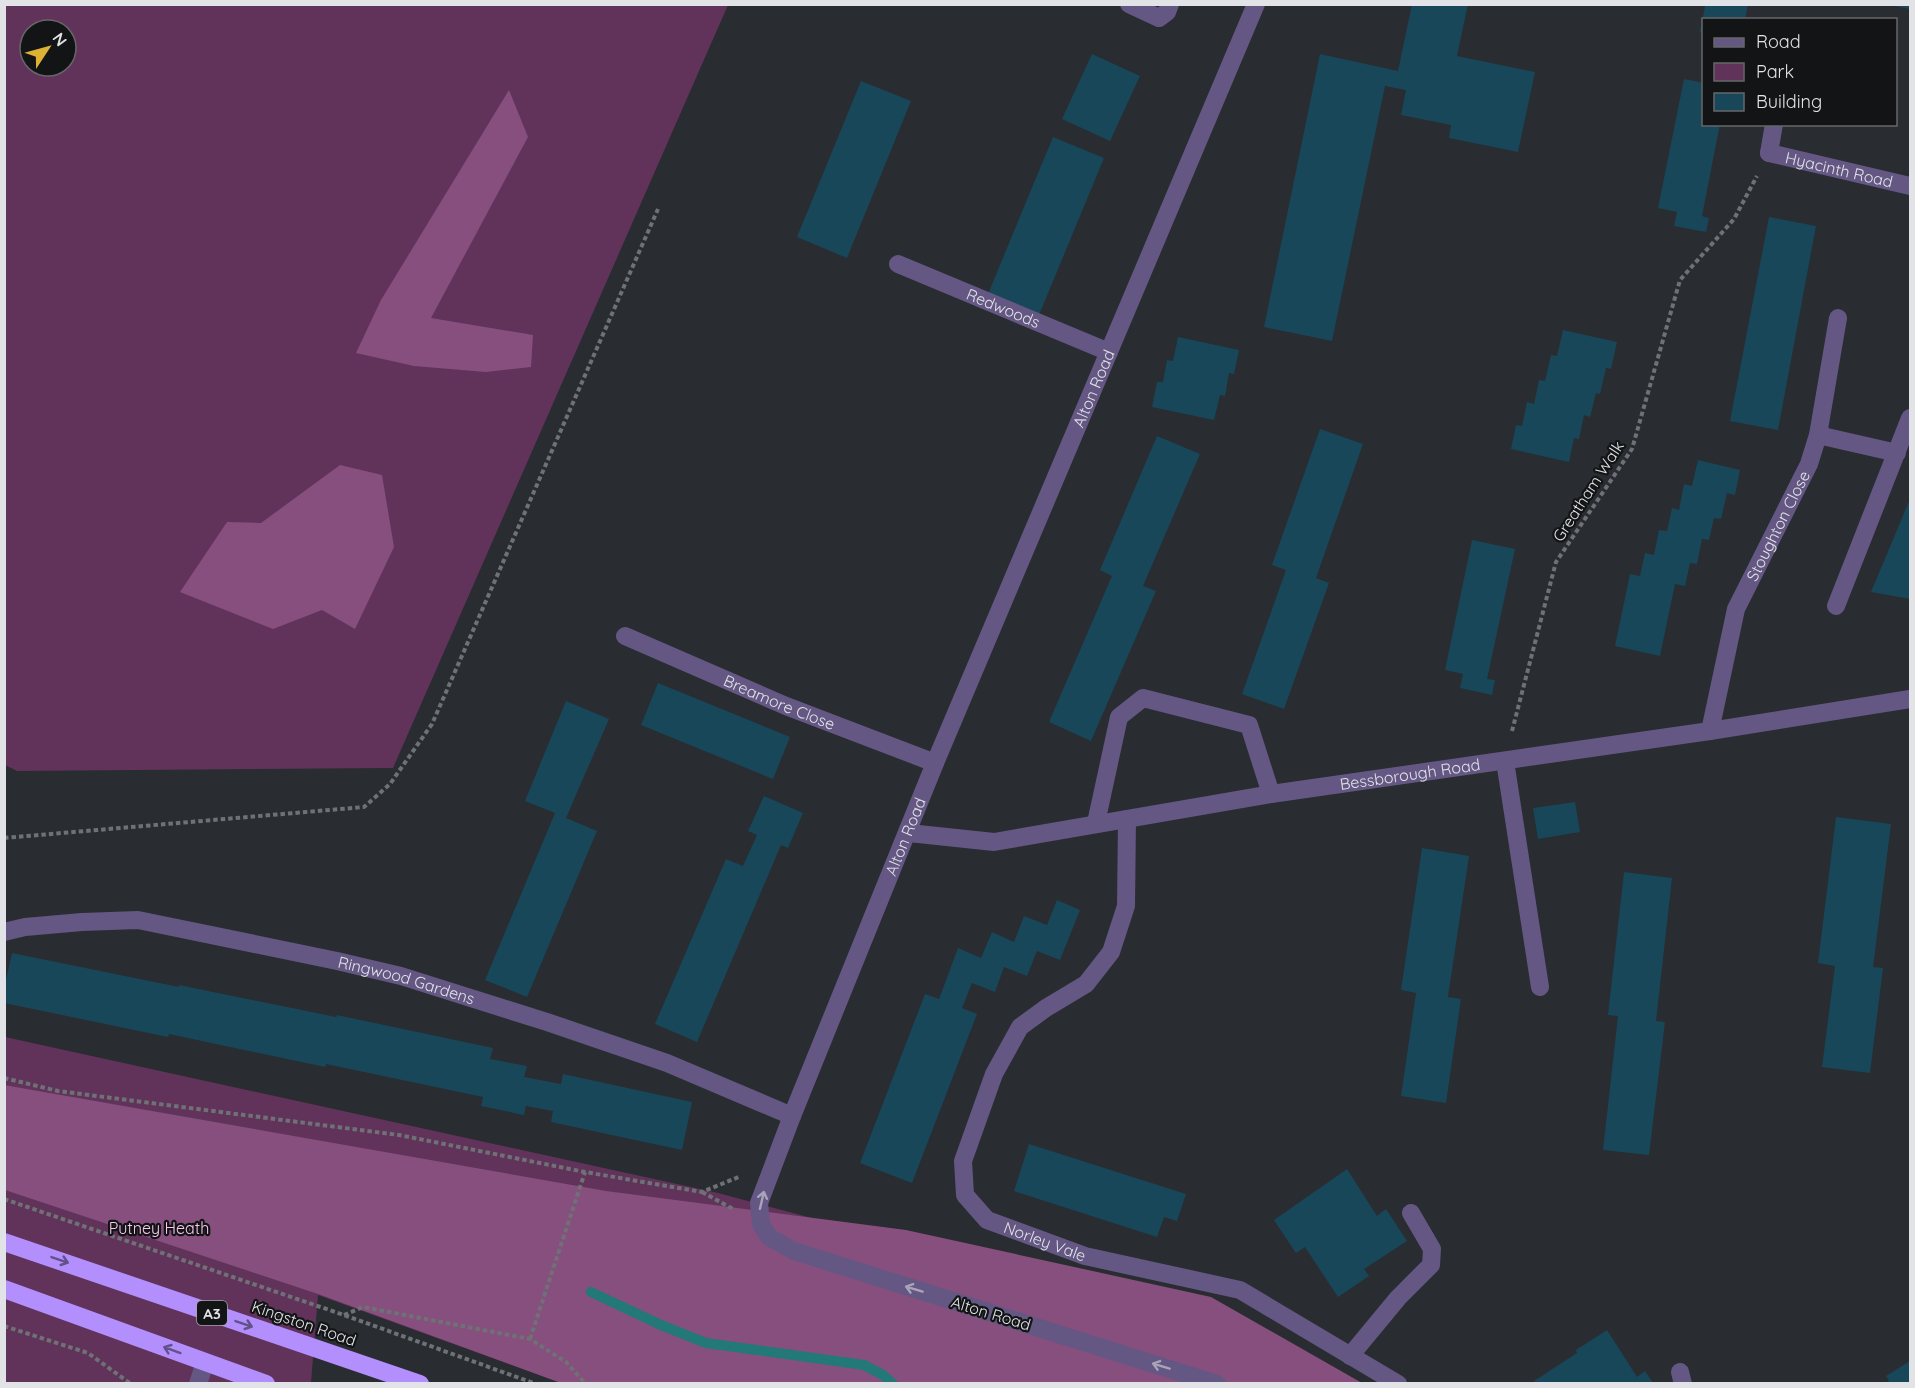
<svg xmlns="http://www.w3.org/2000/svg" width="1915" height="1388" viewBox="0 0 1915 1388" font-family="Quicksand,sans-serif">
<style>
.green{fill:#61335a;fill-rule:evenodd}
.forest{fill:#874f7e}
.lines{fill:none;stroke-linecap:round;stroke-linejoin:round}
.stream{stroke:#227977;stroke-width:10}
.building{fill:#18475a}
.path{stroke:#6e7175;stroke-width:4;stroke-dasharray:4.5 3;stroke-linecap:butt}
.lane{stroke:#645783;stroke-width:18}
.street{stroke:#645783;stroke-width:18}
.highway{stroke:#b38efd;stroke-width:18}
.oneway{stroke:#a9a4b9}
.oneway2{stroke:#63518a}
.labels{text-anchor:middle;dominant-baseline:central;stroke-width:4.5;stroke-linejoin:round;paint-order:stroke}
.shield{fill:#131416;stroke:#a3a5a8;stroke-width:1.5}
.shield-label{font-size:15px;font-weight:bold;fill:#e1e3e6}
.street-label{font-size:16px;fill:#e1e3e6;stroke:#131416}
.park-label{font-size:16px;fill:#fbc9f1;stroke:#131416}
</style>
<rect width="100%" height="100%" fill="#292c31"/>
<g class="green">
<path d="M4 5H728L393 768 17 771 5 765ZM30 30H66V66H30Z"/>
<path d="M5 1037 718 1193 894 1240 561 1383 318 1295 311 1383 5 1384Z"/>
</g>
<g class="forest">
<path d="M509 90 528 137 431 318 533 335 531 367 486 372 414 366 356 353 381 300Z"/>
<path d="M340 465 382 475 394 547 355 629 322 610 273 629 180 592 227 522 261 523Z"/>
<path d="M4 1085 606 1191 906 1230 1211 1297 1362 1383H561L318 1294 5 1190Z"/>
</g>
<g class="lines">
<path class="stream" d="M591 1292 661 1325 706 1343 864 1365 883 1375 893 1384"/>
</g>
<g class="building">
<path d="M1412 4H1468L1457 56 1535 72 1518 152 1449 138 1451 125 1401 115 1406 90 1385 86 1332 341 1264 327 1320 54 1398 71Z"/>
<path d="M1701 4H1748L1745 20H1704V32H1700L1705 6Z"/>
<path d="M1895 4H1910V9L1895 6Z"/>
<path d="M1092 54 1140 76 1110 141 1062 119Z"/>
<path d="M1684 79 1704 83V124H1720L1702 216 1709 218 1706 232 1674 226 1677 212 1658 208Z"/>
<path d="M861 81 911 101 847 258 797 237Z"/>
<path d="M1053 137 1104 158 1039 315 988 294Z"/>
<path d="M1769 217 1816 226 1778 430 1730 421Z"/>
<path d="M1563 330 1617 342 1611 369 1606 368 1600 394 1596 393 1590 417 1584 415 1579 439 1574 438 1569 462 1511 449 1516 425 1522 426 1527 402 1534 404 1539 380 1545 381 1551 355 1557 356Z"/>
<path d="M1178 337 1239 350 1234 374 1229 373 1225 396 1220 395 1214 420 1152 407 1157 382H1163L1167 360 1173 361Z"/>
<path d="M1320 429 1363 444 1316 578 1329 583 1284 709 1242 694 1286 570 1272 565Z"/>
<path d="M1157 436 1200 454 1143 586 1156 591 1091 741 1049 722 1112 576 1100 570Z"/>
<path d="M1698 460 1740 470 1735 495 1727 493 1721 519 1714 518 1709 540 1702 539 1697 564 1690 563 1685 586 1675 584 1660 656 1615 646 1630 574 1640 576 1645 553 1654 555 1659 530 1667 531 1672 508 1679 510 1684 484 1692 486Z"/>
<path d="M1910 499V599L1871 592Z"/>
<path d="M1472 540 1515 549 1487 679 1495 680 1492 695 1460 688 1463 674 1445 670Z"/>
<path d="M658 683 790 737 773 779 641 725Z"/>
<path d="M566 701 609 719 566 818 597 831 527 997 485 980 555 813 525 801Z"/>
<path d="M764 796 803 813 788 848 781 845 697 1042 655 1024 726 859 743 866 757 835 748 831Z"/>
<path d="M1575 802 1580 832 1538 839 1533 808Z"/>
<path d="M1836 817 1891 824 1873 967 1883 968 1870 1073 1822 1067 1835 966 1818 963Z"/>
<path d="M1422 848 1469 856 1448 997 1461 999 1446 1103 1401 1096 1416 993 1401 990Z"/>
<path d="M1624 872 1672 878 1656 1021 1665 1022 1649 1155 1603 1150 1618 1016 1608 1015Z"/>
<path d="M1057 900 1080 910 1060 960 1037 951 1027 976 1004 967 995 992 972 983 962 1008 977 1014 912 1183 860 1163 925 994 939 999 958 948 981 958 992 932 1014 942 1024 916 1047 925Z"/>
<path d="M12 953 179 987V985L336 1017 337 1015 493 1048 490 1059 527 1066 524 1077 561 1084 563 1074 692 1102 682 1150 551 1122 553 1111 526 1106 524 1115 481 1106 483 1097 326 1064 325 1067 169 1034 168 1037 4 1003V989Z"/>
<path d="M1029 1144 1186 1194 1177 1221 1164 1217 1157 1237 1014 1191Z"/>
<path d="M1347 1169 1377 1216 1386 1209 1407 1241 1364 1269 1369 1276 1338 1297 1305 1247 1296 1253 1274 1220Z"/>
<path d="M1607 1330 1637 1377 1645 1371 1653 1383H1536L1534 1381 1577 1353 1576 1350Z"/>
<path d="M1910 1361V1383H1885L1889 1381 1886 1376Z"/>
</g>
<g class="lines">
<g class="path">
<path d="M1512 731 1556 562 1632 449 1680 280 1734 219 1757 176"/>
<path d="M4 838 364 807 390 784 432 724 658 209"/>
<path d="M4 1078 58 1091 399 1135 585 1172 702 1192 741 1176"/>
<path d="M702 1192 733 1209"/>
<path d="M4 1199 344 1315 536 1384"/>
<path d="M344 1315 363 1307 530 1339 566 1362 586 1384"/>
<path d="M4 1326 88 1353 131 1384"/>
<path d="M530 1339 585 1172"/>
</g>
<g class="lane">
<path d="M1769 153 1774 124"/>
<path id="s1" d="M898 264 1109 352"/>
<path d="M1505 761 1540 987"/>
<path d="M1350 1356 1398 1298 1431 1265 1432 1249 1411 1213"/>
<path d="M1680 1372 1683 1384"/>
<path d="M198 1384 205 1362"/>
</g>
<g class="street">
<path d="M1129 4 1159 18 1167 12 1170 4"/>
<path id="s2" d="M1769 153 1910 186"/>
<path d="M1818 435 1897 453"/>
<path d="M1836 606 1910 418"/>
<path id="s3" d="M625 636 786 706 935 763"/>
<path id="s4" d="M1710 731 1736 609 1809 464 1818 435 1838 318"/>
<path id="s5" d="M1127 819 1126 906 1111 952 1086 984 1046 1008 1020 1027 994 1074 963 1161 965 1195 987 1220 1085 1256 1240 1290 1398 1384"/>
<path d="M1096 823 1119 717 1143 698 1249 725 1271 794"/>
<path id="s6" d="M909 833 994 842 1271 794 1710 731 1910 699"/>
<path id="s7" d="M4 932 25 927 82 922 138 920 337 961 401 976 547 1022 667 1063 792 1116"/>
<path id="s8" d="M1217 1384 794 1251 769 1237 761 1224 759 1203 792 1116 935 763 1256 4"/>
</g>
<g class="highway">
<path d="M4 1242 420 1384"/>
<path d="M4 1289 266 1384"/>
</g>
</g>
<defs><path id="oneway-shaft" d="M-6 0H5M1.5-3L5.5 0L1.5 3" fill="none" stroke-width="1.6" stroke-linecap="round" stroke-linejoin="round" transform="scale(1.5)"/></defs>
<g class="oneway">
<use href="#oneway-shaft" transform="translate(762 1200) rotate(-77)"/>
<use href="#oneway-shaft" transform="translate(914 1289) rotate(-163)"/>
<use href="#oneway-shaft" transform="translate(1161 1366) rotate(-163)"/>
</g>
<g class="oneway2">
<use href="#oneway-shaft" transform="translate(60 1260) rotate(19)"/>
<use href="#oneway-shaft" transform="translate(244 1324) rotate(19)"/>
<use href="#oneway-shaft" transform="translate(172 1350) rotate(-160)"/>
</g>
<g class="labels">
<rect class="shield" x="197" y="1301" width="30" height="24" rx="4.5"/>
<g class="shield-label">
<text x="212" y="1313">A3</text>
</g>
<g class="street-label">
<text stroke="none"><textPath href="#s2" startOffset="72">Hyacinth Road</textPath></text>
<text stroke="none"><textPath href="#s1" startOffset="114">Redwoods</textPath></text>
<text stroke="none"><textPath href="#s8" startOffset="1389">Alton Road</textPath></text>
<text transform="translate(1588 491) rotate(-57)">Greatham Walk</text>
<text stroke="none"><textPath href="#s4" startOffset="218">Stoughton Close</textPath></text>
<text stroke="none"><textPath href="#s3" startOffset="168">Breamore Close</textPath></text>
<text stroke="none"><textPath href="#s6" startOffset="507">Bessborough Road</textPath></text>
<text stroke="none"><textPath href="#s8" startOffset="903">Alton Road</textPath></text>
<text stroke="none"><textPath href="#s7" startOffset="410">Ringwood Gardens</textPath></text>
<text stroke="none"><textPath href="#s5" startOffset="530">Norley Vale</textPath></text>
<text transform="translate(991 1313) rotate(17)">Alton Road</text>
<text transform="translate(304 1323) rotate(19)">Kingston Road</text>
</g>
<g class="park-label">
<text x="159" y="1228">Putney Heath</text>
</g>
</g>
<rect width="1915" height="1388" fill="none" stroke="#e1e3e6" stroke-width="12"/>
<rect x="1702" y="18" width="195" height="108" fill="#131416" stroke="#656769" stroke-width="1.5"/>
<rect x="1714" y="38" width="30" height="9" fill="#645783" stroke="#656769" stroke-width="1.5"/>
<text x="1756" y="48" font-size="18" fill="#e1e3e6">Road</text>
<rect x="1714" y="63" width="30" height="18" fill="#61335a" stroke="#656769" stroke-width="1.5"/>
<text x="1756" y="78" font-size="18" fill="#e1e3e6">Park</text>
<rect x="1714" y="93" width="30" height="18" fill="#18475a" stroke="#656769" stroke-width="1.5"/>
<text x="1756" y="108" font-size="18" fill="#e1e3e6">Building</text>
<g transform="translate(48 48) rotate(54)"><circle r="28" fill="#131416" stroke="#656769" stroke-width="1.5"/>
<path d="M0-4.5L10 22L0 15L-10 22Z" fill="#ddb133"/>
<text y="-9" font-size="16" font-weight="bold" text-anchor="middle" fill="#e1e3e6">N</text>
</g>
</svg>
